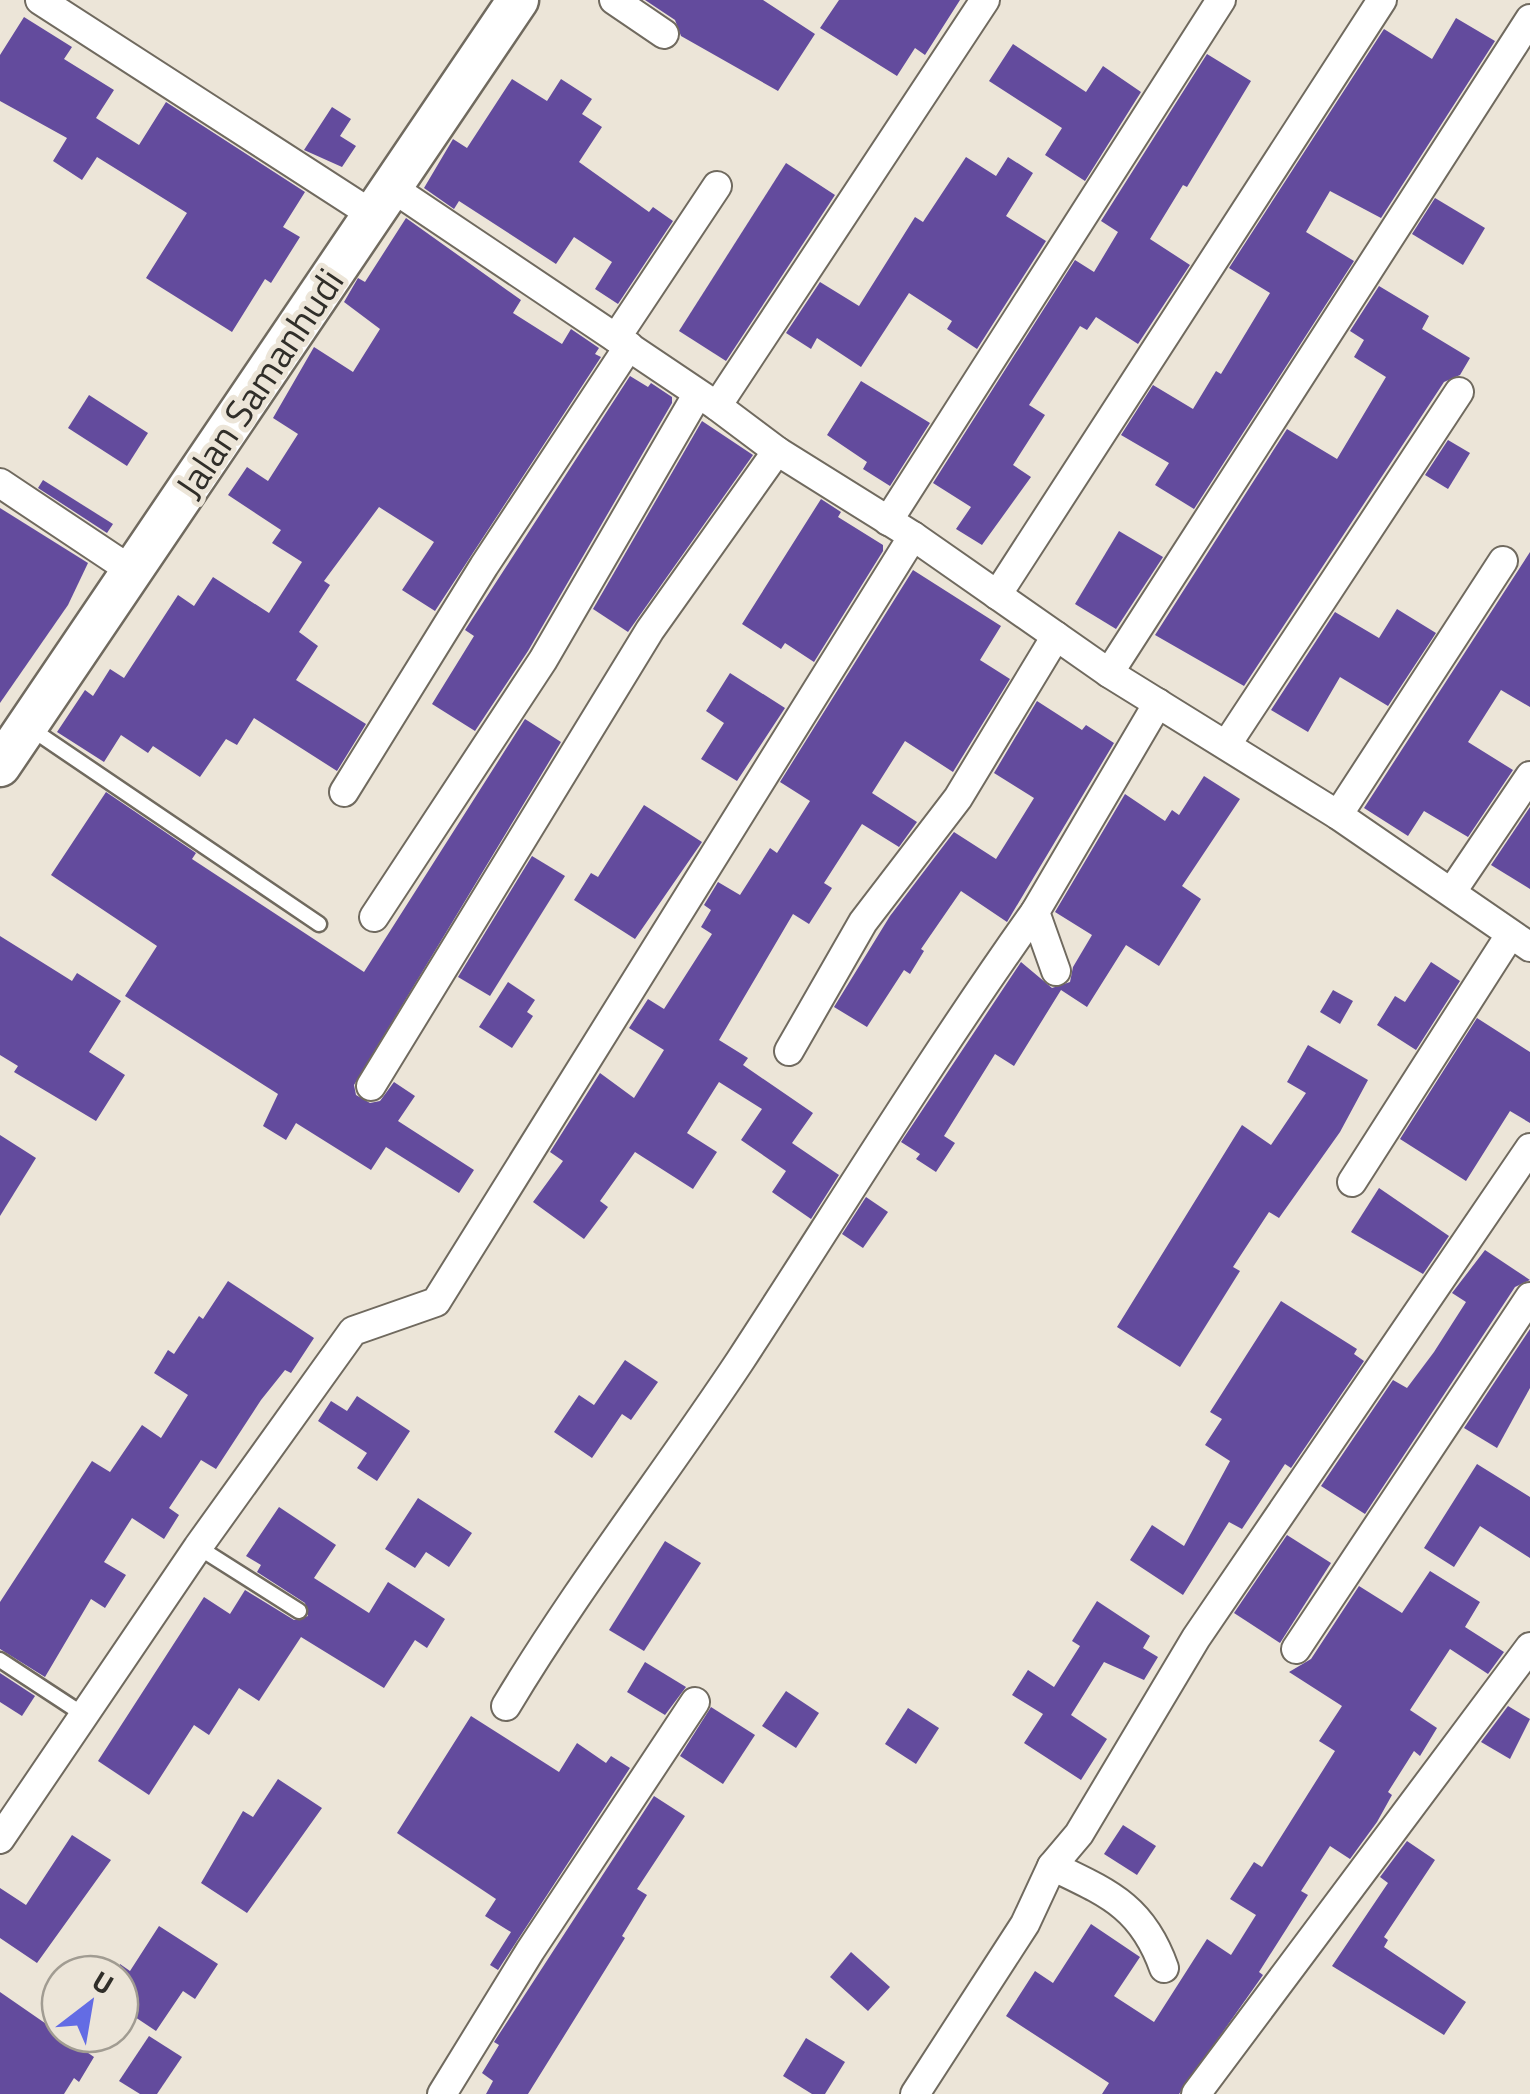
<svg xmlns="http://www.w3.org/2000/svg" width="1530" height="2094" viewBox="0 0 1530 2094" font-family="'Titillium Web',sans-serif">
<style>
.building{fill:#634b9d}
.lines{fill:none;stroke-linecap:round;stroke-linejoin:round}
.lane-casing{stroke:#706a5f;stroke-width:19}
.street-casing{stroke:#706a5f;stroke-width:32}
.secondary-casing{stroke:#706a5f;stroke-width:45}
.lane{stroke:#fff;stroke-width:14}
.street{stroke:#fff;stroke-width:28}
.secondary{stroke:#fff;stroke-width:40}
.labels{text-anchor:middle;dominant-baseline:central;stroke-width:10;stroke-linejoin:round;paint-order:stroke}
.street-label{font-size:38px;fill:#302e29;stroke:#ece5d8}
</style>
<rect width="100%" height="100%" fill="#ece5d8"/>
<g class="building">
<path d="M645 0H763L815 34 778 91 681 36 675 20Z"/>
<path d="M839 0H960L925 55 915 48 897 76 820 28Z"/>
<path d="M24 17 72 47 64 59 114 90 96 118 139 145 166 102 305 192 283 227 300 237 271 283 265 279 232 332 146 278 187 213 97 157 82 180 53 161 67 138 0 101V55Z"/>
<path d="M1456 18 1495 41 1381 218 1330 191 1306 232 1354 261 1194 509 1155 485 1169 463 1121 435 1153 385 1193 409 1216 371 1221 374 1270 293 1229 268 1384 29 1432 59Z"/>
<path d="M1013 44 1086 92 1103 66 1141 92 1085 181 1045 155 1062 128 989 81Z"/>
<path d="M1207 54 1251 81 1187 187 1183 185 1150 239 1190 265 1138 344 1096 317 1087 330 1080 326 1029 405 1045 415 1013 465 1031 477 982 545 956 529 971 507 933 483 1075 260 1094 272 1118 232 1101 221Z"/>
<path d="M512 79 547 101 561 79 592 99 582 114 602 127 579 162 649 212 653 207 673 221 618 304 595 289 612 262 574 237 556 264 459 201 454 209 424 188 453 139 467 148Z"/>
<path d="M332 107 351 119 340 136 356 146 342 167 304 150Z"/>
<path d="M966 157 996 176 1008 157 1033 173 1006 216 1046 241 977 349 947 329 952 321 909 293 861 367 817 338 811 349 786 333 820 282 859 306 915 217 923 222Z"/>
<path d="M786 163 835 195 726 361 679 331Z"/>
<path d="M1435 198 1485 228 1463 265 1412 234Z"/>
<path d="M406 218 521 300 513 313 562 344 571 329 599 348 595 354 601 357 435 611 402 590 434 542 379 507 324 581 330 585 299 632 318 646 296 680 366 724 337 771 254 718 237 745 226 739 200 777 153 746 148 753 121 735 104 762 57 732 85 690 93 696 110 669 124 678 178 595 194 606 213 577 269 613 302 562 272 543 281 530 228 495 247 467 268 481 298 434 273 418 314 347 353 372 380 329 344 302 358 278 365 282Z"/>
<path d="M1379 286 1429 316 1422 329 1470 358 1460 375 1444 382 1244 686 1155 635 1287 429 1337 459 1386 377 1354 357 1364 340 1350 331Z"/>
<path d="M630 376 648 387 651 383 672 397V403L528 651 475 731 432 704 474 636 465 630Z"/>
<path d="M861 381 930 423 890 486 863 469 867 462 827 435Z"/>
<path d="M89 395 148 433 127 466 68 428Z"/>
<path d="M702 421 753 455 628 632 593 609Z"/>
<path d="M1448 440 1470 453 1448 489 1425 475Z"/>
<path d="M43 480 113 524 107 533 38 488Z"/>
<path d="M821 499 841 512 838 517 883 545V551L814 662 785 643 781 649 742 624Z"/>
<path d="M0 508 88 563 68 605 0 703Z"/>
<path d="M1119 531 1163 557 1116 629 1075 604Z"/>
<path d="M1530 552V707L1501 690 1468 742 1513 770 1468 837 1424 811 1408 836 1364 808Z"/>
<path d="M913 570 1001 626 980 660 1010 679 953 772 905 741 872 793 917 822 899 847 862 824 824 883 832 888 809 924 793 914 719 1040 748 1058 743 1065 813 1113 792 1143 839 1175 811 1219 772 1192 786 1171 741 1140 762 1109 719 1082 687 1133 717 1152 693 1189 635 1152 600 1201 608 1207 584 1239 533 1202 563 1161 550 1152 600 1073 634 1098 664 1050 629 1028 648 999 664 1009 712 934 701 927 711 910 704 905 718 882 740 895 770 848 777 853 810 801 780 782Z"/>
<path d="M1397 609 1436 633 1388 706 1340 677 1308 732 1271 710 1335 612 1379 638Z"/>
<path d="M730 673 785 708 737 781 701 759 724 723 706 711Z"/>
<path d="M1037 701 1082 730 1086 725 1114 743 1007 922 961 891 921 949 924 951 910 974 904 970 867 1027 834 1007 890 916 954 832 996 859 1034 798 994 773Z"/>
<path d="M525 719 561 742 354 1085 356 1095 370 1103 380 1101 394 1082 415 1096 398 1121 474 1170 459 1193 386 1147 371 1170 296 1123 286 1140 263 1126 278 1094 125 996 157 946 51 875 106 792 196 853 192 859 364 972Z"/>
<path d="M1204 776 1240 799 1182 886 1201 899 1159 966 1126 945 1087 1007 1061 990 1014 1066 995 1054 944 1136 955 1143 936 1172 916 1159 920 1154 901 1142 1021 962 1052 988 1070 982 1073 967 1092 935 1055 912 1125 794 1165 821 1172 810 1179 815Z"/>
<path d="M644 805 702 842 635 939 574 900 591 873 598 877Z"/>
<path d="M1530 807V889L1491 865Z"/>
<path d="M532 856 565 876 490 996 458 977Z"/>
<path d="M0 936 72 981 77 973 121 1001 89 1052 125 1075 96 1121 14 1072 18 1066 0 1055Z"/>
<path d="M1431 962 1460 981 1416 1050 1377 1025 1395 996 1405 1002Z"/>
<path d="M508 982 535 1000 527 1012 533 1016 512 1048 479 1027Z"/>
<path d="M1333 990 1353 1001 1340 1024 1320 1012Z"/>
<path d="M1477 1018 1530 1052V1123L1510 1111 1466 1181 1400 1139Z"/>
<path d="M1308 1045 1368 1080 1340 1132 1279 1218 1269 1212 1233 1267 1240 1271 1180 1367 1117 1327 1242 1125 1271 1145 1306 1093 1287 1082Z"/>
<path d="M0 1135 36 1158 0 1216Z"/>
<path d="M1379 1188 1449 1236 1423 1274 1351 1232Z"/>
<path d="M866 1197 888 1212 863 1248 842 1234Z"/>
<path d="M1485 1250 1530 1280 1515 1287 1365 1514 1321 1486 1393 1380 1407 1388 1434 1352 1466 1302 1452 1293Z"/>
<path d="M228 1281 314 1338 291 1373 285 1370 261 1400 216 1469 201 1460 169 1508 179 1515 164 1539 132 1518 104 1562 126 1575 105 1608 91 1599 45 1677 0 1649V1602L92 1461 110 1472 142 1425 161 1438 188 1395 154 1373 168 1350 174 1354 199 1316 203 1319Z"/>
<path d="M1281 1301 1357 1349 1354 1354 1364 1361 1291 1468 1285 1464 1242 1529 1229 1522 1183 1595 1130 1560 1152 1525 1184 1546 1230 1461 1205 1445 1222 1419 1210 1412Z"/>
<path d="M1530 1329V1388L1497 1448 1464 1428Z"/>
<path d="M625 1360 658 1382 631 1420 622 1414 592 1458 554 1432 579 1395 594 1405Z"/>
<path d="M357 1396 410 1431 377 1481 357 1468 367 1453 318 1421 331 1401 347 1411Z"/>
<path d="M1477 1464 1530 1497V1558L1480 1526 1454 1567 1424 1548Z"/>
<path d="M418 1498 472 1533 449 1567 426 1552 415 1568 385 1549Z"/>
<path d="M279 1507 336 1545 314 1578 369 1613 388 1582 445 1619 427 1648 415 1640 384 1688 301 1637 259 1701 239 1688 209 1735 194 1725 149 1795 98 1761 204 1597 230 1614 245 1590 294 1620 308 1616 305 1603 257 1572 261 1565 246 1556Z"/>
<path d="M1287 1535 1331 1563 1280 1643 1234 1613Z"/>
<path d="M665 1541 701 1563 644 1651 609 1630Z"/>
<path d="M1430 1571 1480 1602 1465 1627 1504 1652 1488 1674 1450 1649 1410 1710 1437 1728 1420 1756 1414 1751 1388 1792 1392 1795 1377 1822 1350 1859 1330 1846 1301 1891 1308 1895 1259 1972 1263 1975 1179 2094H1102L1109 2083 1006 2016 1035 1971 1053 1983 1091 1924 1140 1957 1114 1996 1154 2022 1207 1939 1231 1955 1256 1915 1230 1899 1254 1862 1262 1867 1335 1751 1319 1741 1342 1706 1289 1672 1311 1659 1359 1586 1402 1613Z"/>
<path d="M1097 1601 1150 1636 1143 1648 1158 1657 1144 1680 1104 1662 1071 1715 1107 1739 1081 1780 1024 1743 1043 1714 1012 1695 1028 1670 1054 1687 1080 1646 1072 1641Z"/>
<path d="M645 1662 686 1687 665 1715 627 1692Z"/>
<path d="M0 1673 35 1696 22 1716 0 1702Z"/>
<path d="M786 1691 819 1713 796 1748 762 1726Z"/>
<path d="M1508 1706 1530 1719 1510 1759 1481 1742Z"/>
<path d="M711 1707 755 1735 723 1784 680 1756Z"/>
<path d="M908 1708 939 1728 916 1764 885 1744Z"/>
<path d="M471 1716 559 1772 577 1743 606 1763 611 1756 630 1768 498 1970 490 1965 511 1932 485 1916 496 1899 397 1833Z"/>
<path d="M278 1779 322 1808 247 1913 201 1883 243 1811 253 1817Z"/>
<path d="M654 1796 685 1816 637 1889 647 1895 622 1936 625 1938 528 2094H486L493 2081 482 2073 499 2045 494 2042Z"/>
<path d="M1123 1825 1156 1846 1137 1875 1104 1854Z"/>
<path d="M72 1835 111 1860 37 1963 0 1938V1888L26 1905Z"/>
<path d="M1407 1841 1435 1860 1384 1937 1388 1940 1384 1947 1466 2002 1444 2035 1332 1966 1388 1883 1380 1877Z"/>
<path d="M159 1926 218 1964 195 1999 183 1991 156 2031 120 2007V1964L130 1971Z"/>
<path d="M851 1952 890 1987 868 2011 830 1977Z"/>
<path d="M0 1992 94 2057 79 2082 74 2078 64 2094H0Z"/>
<path d="M149 2036 182 2057 157 2094H140L119 2081Z"/>
<path d="M806 2038 845 2062 825 2094H812L783 2076Z"/>
</g>
<g class="lines">
<defs>
<g id="lane">
<path d="M30 728 319 924"/>
<path d="M198 1547 299 1611"/>
<path d="M0 1660 84 1715"/>
</g>
<g id="street">
<path d="M40 0 373 215"/>
<path d="M614 0 664 34"/>
<path d="M391 187 717 406 777 451 913 536 1109 673 1338 815 1530 947"/>
<path d="M616 338 717 186"/>
<path d="M717 406 985 0"/>
<path d="M0 483 132 571"/>
<path d="M888 521 1221 0"/>
<path d="M997 595 1382 0"/>
<path d="M1109 673 1530 19"/>
<path d="M1227 744 1459 392"/>
<path d="M344 792 484 566 629 346"/>
<path d="M1338 815 1503 561"/>
<path d="M1453 890 1530 776"/>
<path d="M374 917 543 660 697 395"/>
<path d="M1056 971 1035 912 1158 703"/>
<path d="M789 1051 863 922 958 798 1056 636"/>
<path d="M371 1086 650 630 777 451"/>
<path d="M1352 1182 1510 935"/>
<path d="M1296 1649 1530 1297"/>
<path d="M506 1706C578 1586 663 1477 740 1361 838 1211 931 1058 1035 912"/>
<path d="M0 1839 198 1547 353 1331 436 1302 913 536"/>
<path d="M1052 1866C1108 1893 1142 1906 1164 1968"/>
<path d="M442 2094 530 1951 695 1702"/>
<path d="M915 2094 1025 1924 1052 1866 1079 1834 1196 1638 1530 1148"/>
<path d="M1196 2094 1530 1647"/>
</g>
<path id="secondary" d="M0 766 518 0"/>
</defs>
<use href="#lane" class="lane-casing"/>
<use href="#street" class="street-casing"/>
<use href="#secondary" class="secondary-casing"/>
<use href="#lane" class="lane"/>
<use href="#street" class="street"/>
<use href="#secondary" class="secondary"/>
</g>
<g class="labels">
<g class="street-label">
<text transform="translate(259 383) rotate(-56)">Jalan Samanhudi</text>
</g>
</g>
<g transform="translate(90 2004) rotate(31)"><circle r="48" fill="#ece5d8" stroke="#a19c92" stroke-width="2.5"/>
<path d="M0-8L18 38L0 25L-18 38Z" fill="#636ce4"/>
<text y="-15" font-size="28" font-weight="bold" text-anchor="middle" fill="#302e29">U</text>
</g>
</svg>
